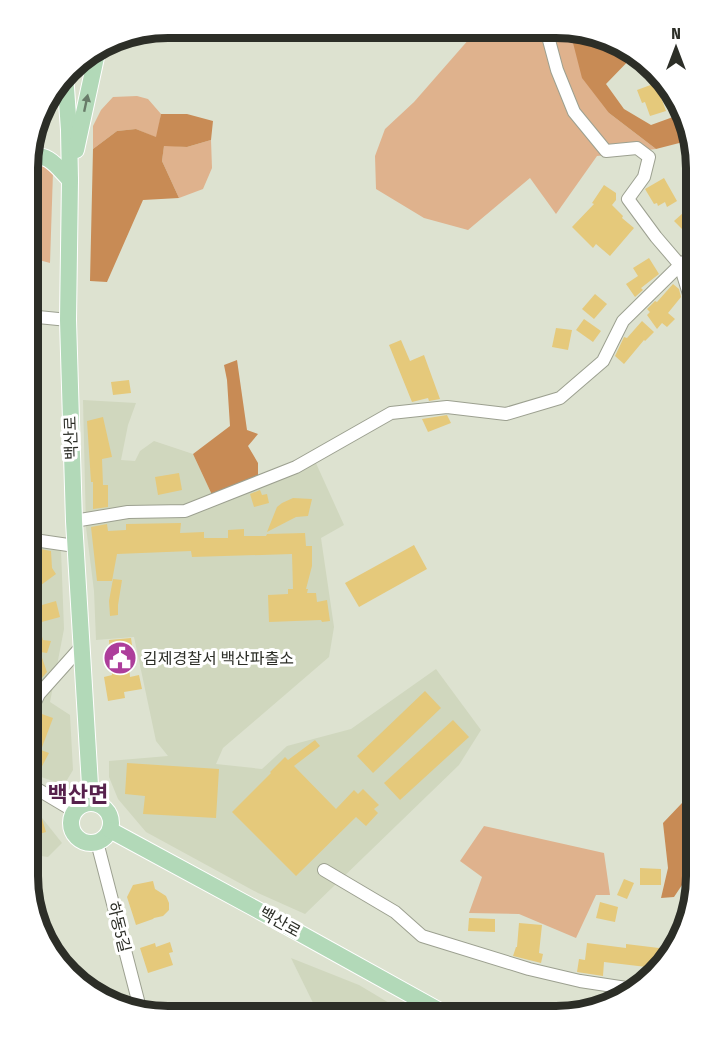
<svg xmlns="http://www.w3.org/2000/svg" width="724" height="1043" viewBox="0 0 724 1043" font-family="'Fira Sans Condensed','Noto Sans KR',sans-serif">
<style>
.built{fill:#d0d7be}
.green{fill:#dfb28d}
.forest{fill:#c88b55}
.building{fill:#e5c97b}
.lines{fill:none;stroke-linecap:round;stroke-linejoin:round}
.minor-casing{stroke:#9ca090;stroke-width:14}
.major-casing{stroke:#fff;stroke-width:18}
.minor{stroke:#fff;stroke-width:12}
.major{stroke:#b2d9b8;stroke-width:16}
.oneway{fill:#687b68}
.labels{text-anchor:middle;dominant-baseline:central;stroke-width:6;stroke-linejoin:round;paint-order:stroke}
.street-label{font-size:16px;fill:#2c2e27;stroke:#fff}
.poi-label{font-size:16px;fill:#2c2e27;stroke:#fff;text-anchor:start}
.district-label{font-size:22px;font-weight:bold;fill:#56204c;stroke:#fff}
.rim{fill:none;stroke:#2c2e27;stroke-width:8}
</style>
<rect width="100%" height="100%" fill="#dde2d0"/>
<g class="built">
<path d="M83 400 136 403 128 425 121 460 135 461 140 451 154 441 193 454 213 497 315 461 344 525 321 538 334 627 329 657 223 748 216 764 262 769 287 746 351 729 436 669 481 730 459 765 305 914 258 893 146 832 118 799 109 777V761L168 756 156 741 134 637 96 640 94 591 86 527Z"/>
<path d="M28 540 61 550 64 629 50 702 70 715 73 770 64 785 27 772Z"/>
<path d="M27 799 62 843 48 857 27 854Z"/>
<path d="M291 958 359 985 411 1016 319 1015Z"/>
</g>
<g class="green">
<path d="M575 28 580 30 609 113 656 149 597 156 556 214 530 178 468 230 424 218 376 189 375 156 385 129 414 102 477 30Z"/>
<path d="M137 96 148 99 161 114 157 138 136 129 117 131 93 149V126L101 110 113 97Z"/>
<path d="M211 140 212 168 203 189 179 198 162 161 164 145 187 147Z"/>
<path d="M38 162 53 172 50 263 28 257V164Z"/>
<path d="M484 826 604 853 610 895H596L576 938 519 914 469 913 482 877 460 861Z"/>
</g>
<g class="forest">
<path d="M579 30 636 53 606 84 624 109 651 125 684 113 691 140 656 149 609 113 582 78 572 39Z"/>
<path d="M161 114H187L213 121 211 140 187 147 164 146 162 161 179 198 143 200 107 282 90 281 93 149 117 131 136 129 156 137Z"/>
<path d="M237 360 247 430 258 434 248 446 258 463V478L213 497 193 454 230 426 227 380 224 365Z"/>
<path d="M682 803 697 809 696 864 674 897 661 898 668 868 663 823Z"/>
</g>
<g class="building">
<path d="M656 83 666 111 650 116 645 102 642 103 637 90Z"/>
<path d="M664 178 677 201 667 207 665 202 658 206 657 203 654 204 645 189Z"/>
<path d="M604 185 616 193V200L612 205 623 216 622 218 634 228 610 256 596 244 593 248 572 227 594 204 592 203Z"/>
<path d="M697 203V218L689 223 696 231 690 237 674 221 683 213Z"/>
<path d="M649 258 659 274 641 288 643 290 635 297 626 284 638 276 633 268Z"/>
<path d="M673 284 679 289 681 297 668 313 675 319 667 327 662 323 657 329 647 315 650 312 647 309 655 301 657 302Z"/>
<path d="M595 294 607 304 594 319 582 309Z"/>
<path d="M584 319 601 331 593 342 576 330Z"/>
<path d="M642 321 654 332 645 341 644 340 624 364 615 356 624 337 627 338Z"/>
<path d="M556 328 572 330 568 350 552 347Z"/>
<path d="M401 340 410 361 424 355 440 399 429 401 428 398 412 402 389 345Z"/>
<path d="M129 380 131 393 113 395 111 382Z"/>
<path d="M447 415 451 423 428 432 422 419Z"/>
<path d="M103 417 112 457 102 459 103 485H108V507L93 509V482H91L87 421Z"/>
<path d="M179 473 182 490 158 495 155 477Z"/>
<path d="M260 490 262 495 267 494 269 503 254 507 250 494Z"/>
<path d="M293 498 312 499 308 516 296 517 267 532 277 507 282 503Z"/>
<path d="M181 523 180 533 204 532V538H228V530L244 529V536H266L267 534 305 533 306 546H312V566L306 589H308L307 593H316L317 602 327 600 330 621 322 622 321 620 269 622 268 595 288 594V589H293L292 554 192 557 191 551 117 554 112 581H97L91 527 107 524 108 531 126 530V524Z"/>
<path d="M414 545 427 569 359 607 345 583Z"/>
<path d="M40 549 51 551 52 568 56 574 37 588 42 605 56 601 60 617 38 623 43 640 51 641 47 653 40 652 47 672 40 680 27 634V608H32L27 593 28 550Z"/>
<path d="M113 579 122 580 118 605V615L110 616 109 601Z"/>
<path d="M131 638 133 652 128 653 130 677 139 675 142 689 124 692 125 698 108 701 104 677 112 675 109 640Z"/>
<path d="M425 691 441 708 373 773 357 756Z"/>
<path d="M39 713 53 718 41 750 49 753 38 774 27 769V744L31 737 28 735 31 726Z"/>
<path d="M453 720 469 737 400 800 384 783Z"/>
<path d="M315 740 320 746 294 766 336 809 354 790 358 794 363 789 379 805 374 809 378 813 366 826 356 817 296 876 232 812 271 773 270 772 285 757 288 760Z"/>
<path d="M127 763 219 769 216 818 143 814 145 796 125 794Z"/>
<path d="M40 812 46 832 27 838V816Z"/>
<path d="M640 868 661 869V885H640Z"/>
<path d="M624 879 634 883 627 899 617 895Z"/>
<path d="M153 881 155 889 166 896 169 903V910L163 916 154 918 153 919 136 925 127 897 133 885Z"/>
<path d="M600 902 618 907 615 922 596 918Z"/>
<path d="M469 918 495 919V932L468 931Z"/>
<path d="M519 923 542 925 539 953 543 954 541 963 513 956 516 947H517Z"/>
<path d="M170 942 173 952 169 953 173 965 148 973 140 948 155 943 156 947Z"/>
<path d="M587 943 626 948V944L667 949 665 952 667 953 662 962 656 958 655 968 604 962 603 976 577 972 579 959 585 960Z"/>
</g>
<g class="lines">
<defs>
<g id="minor">
<path d="M546 29 557 70 574 112 606 151 637 148 649 157 644 177 628 199 656 237 680 265 697 320"/>
<path d="M650 71 655 72"/>
<path d="M36 130 65 74"/>
<path d="M28 316 68 320"/>
<path d="M74 521 128 512 185 511 296 467 391 413 447 407 506 414 560 398 603 361 623 321 680 265 697 253"/>
<path d="M28 536 41 541 75 546"/>
<path d="M27 719 39 694 81 647"/>
<path d="M27 783 74 811"/>
<path d="M97 842 141 1012"/>
<path d="M324 870 395 912 422 936 529 969 580 981 633 989"/>
</g>
<g id="major">
<path d="M65 74 69 130 70 180 68 320 74 521 91 802"/>
<path d="M36 131 37 123"/>
<path d="M76 150 98 48"/>
<path d="M28 157C49 152 57 167 70 180"/>
<circle cx="91" cy="823" r="20"/>
<path d="M110 830 265 914 449 1016"/>
</g>
</defs>
<use href="#minor" class="minor-casing"/>
<use href="#major" class="major-casing"/>
<use href="#minor" class="minor"/>
<use href="#major" class="major"/>
</g>
<defs><path id="oneway-solid" d="M-6-.8H1V-3.2L6.5 0L1 3.2V.8H-6Z" transform="scale(1.5)"/></defs>
<use class="oneway" href="#oneway-solid" transform="translate(86 103) rotate(-78)"/>
<defs>
<symbol id="civic-disc" viewBox="-11 -11 22 22"><circle r="9.5" fill="#ad3e9b" stroke="#fff"/><path d="M-.6-6.5H3V-4.5H.6V-3L4-1V1h2V6H-6V1h2V-1L-.6-3ZM-1.2 2.5V6h2.4V2.5Z" fill="#fff"/></symbol>
</defs>
<g fill-rule="evenodd">
<use href="#civic-disc" x="101" y="639" width="38" height="38"/>
</g>
<g class="labels">
<g class="street-label">
<text transform="translate(71 438) rotate(-92)">백산로</text>
<text transform="translate(280 922) rotate(29)">백산로</text>
<text transform="translate(119 927) rotate(76)">하동5길</text>
</g>
<g class="poi-label">
<text x="143" y="658">김제경찰서 백산파출소</text>
</g>
<g class="district-label">
<text x="78" y="794">백산면</text>
</g>
</g>
<path d="M0 0H724V1043H0ZM168 38H556A130 130 0 0 1 686 168V876A130 130 0 0 1 556 1006H168A130 130 0 0 1 38 876V168A130 130 0 0 1 168 38Z" fill="#fff" fill-rule="evenodd"/>
<path class="rim" d="M168 38H556A130 130 0 0 1 686 168V876A130 130 0 0 1 556 1006H168A130 130 0 0 1 38 876V168A130 130 0 0 1 168 38Z"/>
<g transform="translate(676 48)" stroke="#ffffff" stroke-width="4.5" paint-order="stroke">
<path d="M0-4.5L10 22L0 15L-10 22Z" fill="#2c2e27"/>
<text y="-9" font-size="16" font-weight="bold" text-anchor="middle" fill="#2c2e27">N</text>
</g>
</svg>
